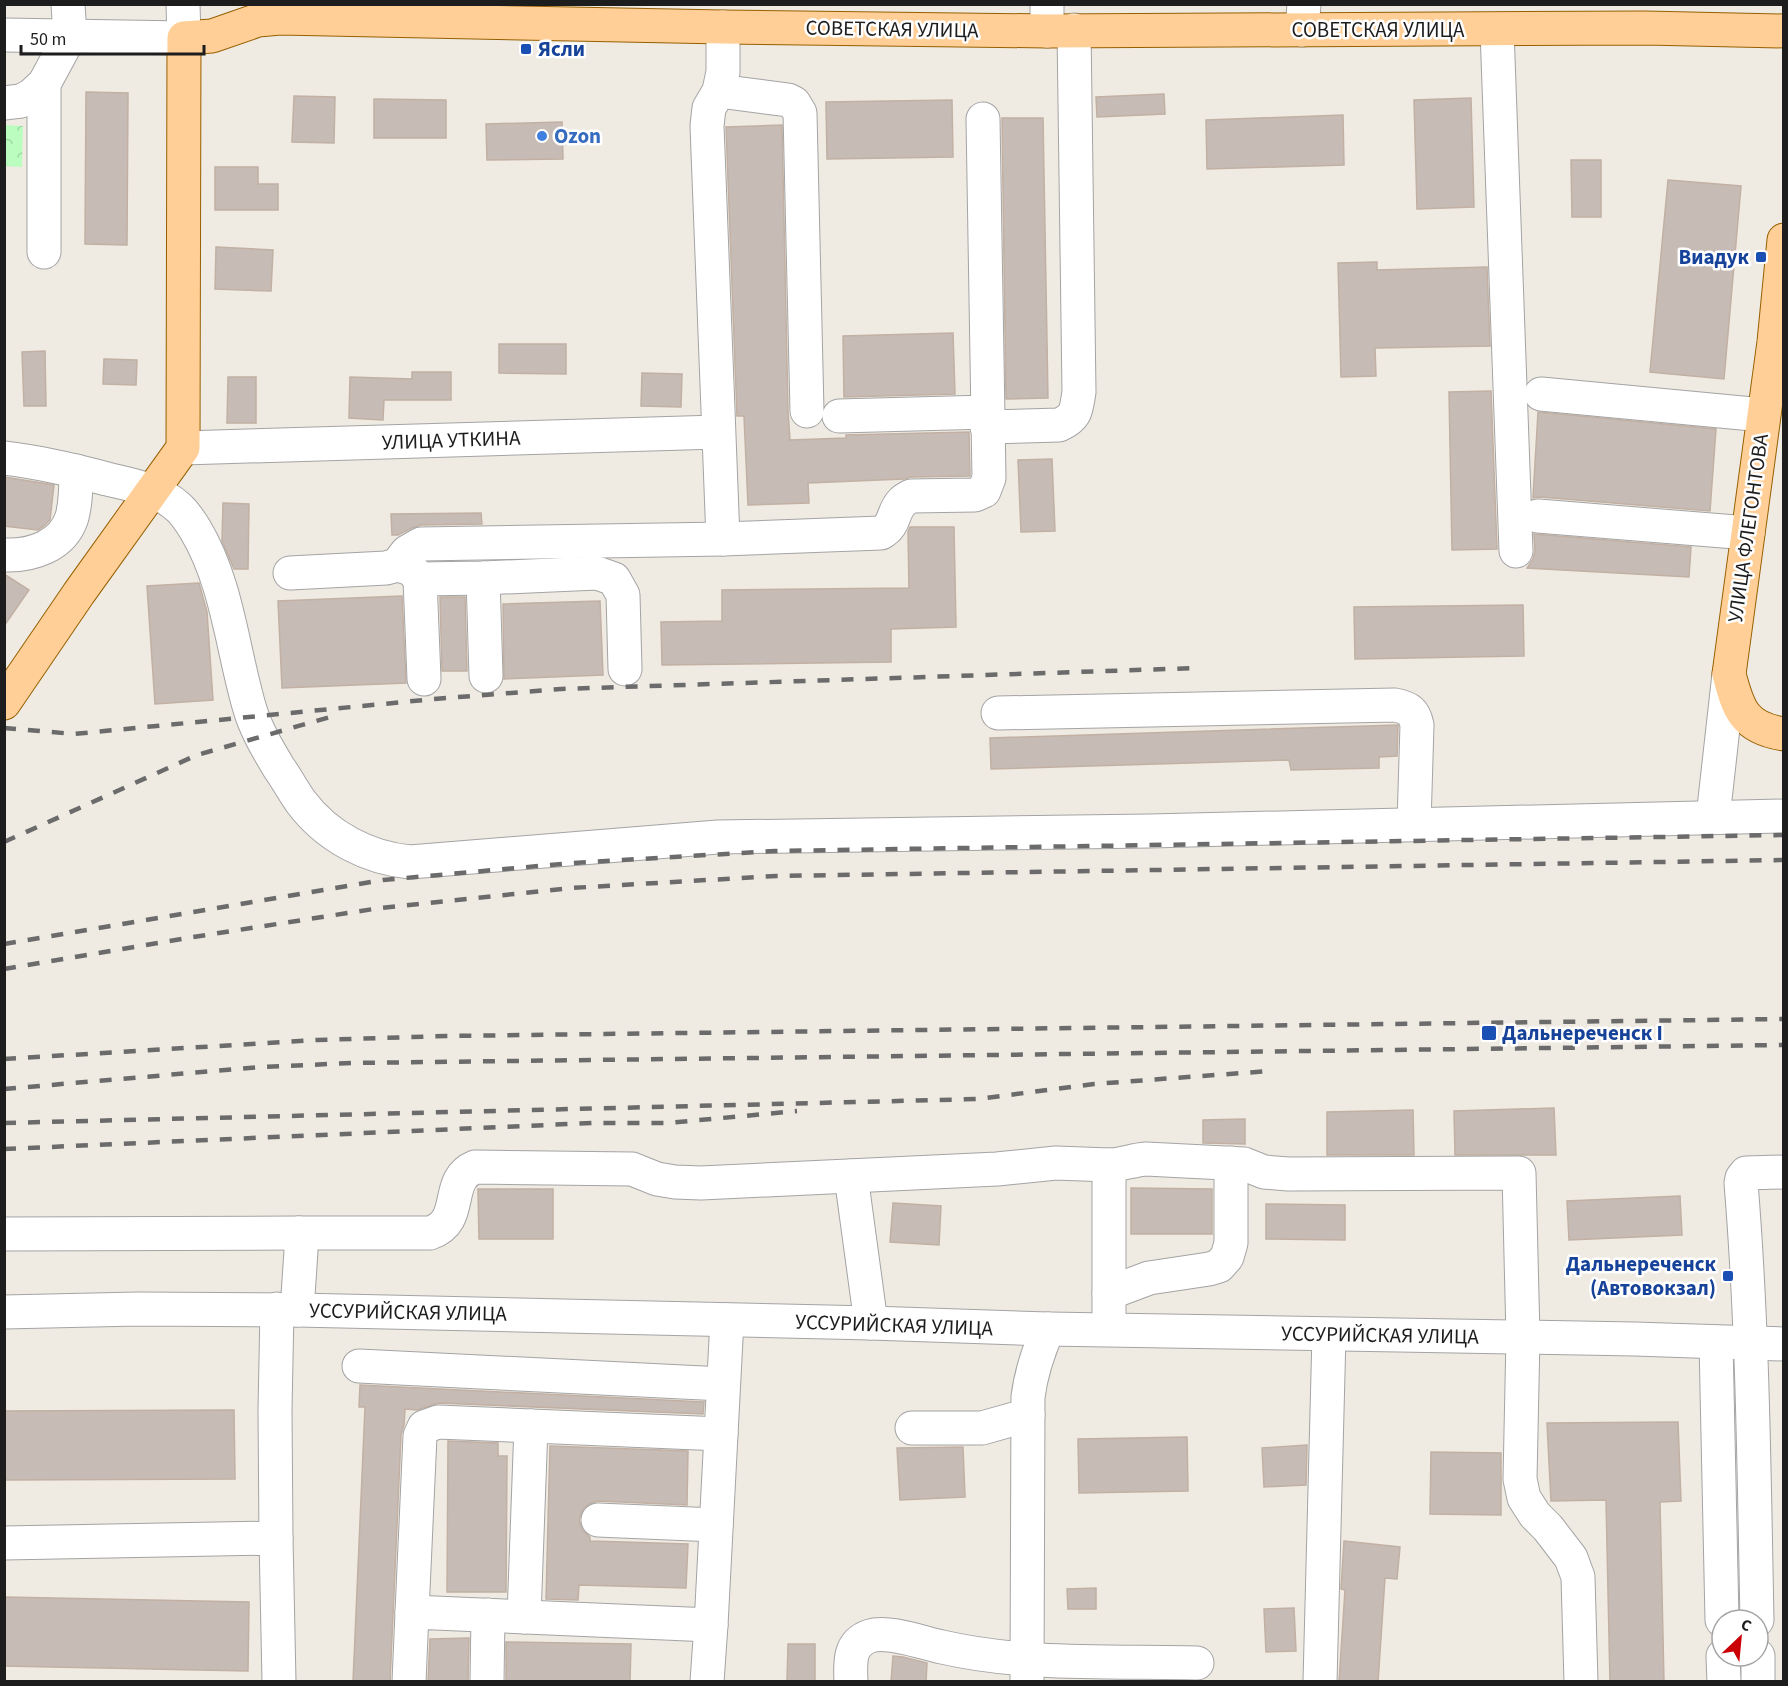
<svg xmlns="http://www.w3.org/2000/svg" width="1788" height="1686" viewBox="0 0 1788 1686" font-family="'Source Sans 3',sans-serif">
<style>
.park{fill:url(#park-crowns)}
.building{fill:#c7bcb5;stroke:#c1b0a3;stroke-width:1.5}
.lines{fill:none;stroke-linecap:round;stroke-linejoin:round}
.minor-casing{stroke:#a4a4a4;stroke-width:35}
.major-casing{stroke:#966000;stroke-width:35}
.minor{stroke:#fff;stroke-width:33}
.major{stroke:#ffcf97;stroke-width:33}
.rail{stroke:#6b6b6b;stroke-width:4.5;stroke-dasharray:12 12;stroke-linecap:butt}
.transit-dot{fill:#1a4fb4;stroke:#fff;stroke-width:2}
.shop-dot{fill:#3f7fe0;stroke:#fff;stroke-width:2}
.labels{text-anchor:middle;dominant-baseline:central;stroke-width:5;stroke-linejoin:round;paint-order:stroke}
.street-label{font-size:21px;fill:#1d1d1d;stroke:#fff}
.transit-label{font-size:21px;font-weight:bold;fill:#164399;stroke:#fff;text-anchor:start}
.shop-label{font-size:21px;font-weight:bold;fill:#366cbe;stroke:#fff;text-anchor:start}
</style>
<defs>
<pattern id="park-crowns" width="20" height="18" patternUnits="userSpaceOnUse" patternTransform="scale(1.5)"><rect width="20" height="18" fill="#bbfdbf"/><path d="M2 6a3 3 0 1 1 6 0M12 15a3 3 0 1 1 6 0" fill="none" stroke="#a0d8a4"/></pattern>
</defs>
<rect width="100%" height="100%" fill="#efeae2"/>
<path class="park" d="M5 125 23 126 22 167 5 166Z"/>
<g class="building">
<path d="M86 92 128 93 127 245 85 244Z"/>
<path d="M1164 94 1165 114 1097 117 1096 97Z"/>
<path d="M294 96 335 97 334 143 292 142Z"/>
<path d="M1471 98 1474 207 1417 209 1414 100Z"/>
<path d="M374 99 446 100V138H374Z"/>
<path d="M952 100 953 157 827 159 826 102Z"/>
<path d="M1343 115 1344 165 1207 169 1206 120Z"/>
<path d="M1002 118H1043L1048 398 1006 399Z"/>
<path d="M562 122 563 159 487 160 486 124Z"/>
<path d="M782 125 788 411 790 440 846 438V435L969 432 970 476 911 477 904 479 808 483 809 503 748 505 744 416H737L726 127Z"/>
<path d="M1571 160H1601V217H1572Z"/>
<path d="M215 167H258V184H278V210H215Z"/>
<path d="M1668 180 1741 186 1724 379 1650 372Z"/>
<path d="M216 247 273 250 271 291 215 289Z"/>
<path d="M1377 262V270L1487 267 1490 346 1375 348 1376 376 1341 377 1338 263Z"/>
<path d="M953 333 955 394 844 397 843 336Z"/>
<path d="M499 344H566V374L499 373Z"/>
<path d="M45 351 46 406H24L22 352Z"/>
<path d="M104 359 137 360 136 385 103 384Z"/>
<path d="M412 372H451V400H384L383 420 349 418 350 377 412 379Z"/>
<path d="M642 373 682 374 681 407 641 406Z"/>
<path d="M228 377H256V423H227Z"/>
<path d="M1491 391 1497 549 1452 550 1449 392Z"/>
<path d="M1538 412 1716 429 1710 511 1540 497 1533 498Z"/>
<path d="M1052 459 1055 531 1021 532 1018 460Z"/>
<path d="M4 477 54 485 50 520 43 527 38 530 4 526Z"/>
<path d="M223 503 249 504 248 569H234L222 541Z"/>
<path d="M481 513 482 524 421 525 412 528 398 535H392L391 514Z"/>
<path d="M910 527H954L956 627 891 629V662L662 665 661 622 722 621V590L909 588 908 532Z"/>
<path d="M1534 534 1691 547 1689 577 1527 568 1533 559 1535 551Z"/>
<path d="M4 574 29 590 4 626Z"/>
<path d="M199 583 207 612 213 700 155 704 147 586Z"/>
<path d="M402 596 406 683 282 688 278 601Z"/>
<path d="M440 597H465L467 671H442Z"/>
<path d="M600 601 603 675 504 679 503 604Z"/>
<path d="M1523 605 1524 656 1355 659 1354 607Z"/>
<path d="M1398 725 1397 756 1379 757V768L1291 770 1289 760 991 769 990 738Z"/>
<path d="M1554 1108 1556 1155H1455L1454 1111Z"/>
<path d="M1413 1110 1414 1155H1327V1112Z"/>
<path d="M1245 1119V1144L1203 1143V1120Z"/>
<path d="M1131 1188 1212 1189V1234H1131Z"/>
<path d="M478 1189H553V1239H479Z"/>
<path d="M1680 1196 1682 1235 1569 1240 1567 1201Z"/>
<path d="M893 1203 941 1206 939 1245 890 1242Z"/>
<path d="M1266 1204 1345 1205V1240L1266 1239Z"/>
<path d="M360 1385 704 1402 703 1414 439 1403 417 1410 405 1409 404 1425 401 1435 390 1682H353L365 1407H359Z"/>
<path d="M234 1410 235 1479 4 1480V1411Z"/>
<path d="M1678 1422 1681 1501 1660 1502 1664 1682H1610L1606 1500 1551 1501 1547 1423Z"/>
<path d="M1187 1437 1188 1491 1079 1493 1078 1439Z"/>
<path d="M448 1441 498 1443V1456H507L506 1592H447Z"/>
<path d="M1307 1445 1306 1485 1264 1487 1262 1448Z"/>
<path d="M550 1446 688 1451 687 1505 598 1501 589 1504 583 1509 579 1520 582 1529 590 1537V1541L688 1544 686 1588 579 1585 578 1600 546 1599Z"/>
<path d="M963 1447 965 1497 900 1500 897 1448Z"/>
<path d="M1431 1452 1501 1453V1515L1430 1514Z"/>
<path d="M1344 1541 1400 1547 1397 1579 1385 1578 1378 1682H1339L1345 1590 1341 1589Z"/>
<path d="M1096 1588V1609H1068L1067 1589Z"/>
<path d="M4 1597 249 1602 248 1671 4 1666Z"/>
<path d="M1294 1608 1296 1651 1266 1652 1264 1609Z"/>
<path d="M469 1638 468 1682H428L430 1639Z"/>
<path d="M506 1642 631 1644 630 1682H506Z"/>
<path d="M788 1644H815V1682H787Z"/>
<path d="M893 1656 903 1657 927 1663 926 1682H891Z"/>
</g>
<g class="lines">
<defs>
<g id="minor">
<path d="M1047 4V31"/>
<path d="M723 27V72L719 91 709 108 707 126 723 539 881 533C896 525 892 512 902 502 903 501 909 497 911 496L975 495 984 491 989 478 983 119"/>
<path d="M1302 30 1304 4"/>
<path d="M1497 30 1516 551"/>
<path d="M4 35 184 38 183 4"/>
<path d="M719 91 788 100 794 103 800 113 807 411"/>
<path d="M4 103 21 101 32 95 44 84 70 36 68 4"/>
<path d="M44 252V84"/>
<path d="M1541 394 1763 415"/>
<path d="M839 416 988 412"/>
<path d="M987 427 1059 425C1077 417 1076 410 1079 392L1074 30"/>
<path d="M183 448 718 432"/>
<path d="M4 458C39 462 73 470 107 479 132 485 158 489 178 507 185 513 190 521 195 529 227 582 232 647 249 706 255 728 267 748 279 768 287 779 293 791 301 802 327 837 368 858 410 862L718 837 1150 831 1784 816"/>
<path d="M1538 516 1748 533"/>
<path d="M4 555C32 556 63 546 72 517 76 502 76 486 76 471"/>
<path d="M404 567 411 569 420 579 424 679"/>
<path d="M290 573 386 568 397 565 407 552 421 544 723 539"/>
<path d="M483 578 486 676"/>
<path d="M420 579 483 578 597 573 614 579 623 595 625 669"/>
<path d="M998 713 1395 705C1409 708 1414 711 1417 725L1414 824"/>
<path d="M1713 817 1729 674"/>
<path d="M1109 1165V1314"/>
<path d="M851 1176 871 1323"/>
<path d="M4 1234 299 1233"/>
<path d="M1109 1293 1149 1278 1209 1269 1219 1266 1227 1257 1231 1243V1163"/>
<path d="M297 1310 301 1251 299 1233H430C466 1221 443 1180 475 1167L632 1169 657 1179 675 1182 701 1183 997 1169 1056 1163 1109 1165C1121 1165 1133 1160 1146 1159L1244 1164 1264 1172 1288 1174 1519 1173 1523 1337 1520 1479 1524 1498 1535 1515 1548 1528 1571 1558 1578 1577 1581 1682"/>
<path d="M4 1312 138 1309 297 1310 871 1323 1048 1329 1635 1339 1784 1344"/>
<path d="M1716 1342 1722 1620"/>
<path d="M359 1366 723 1384"/>
<path d="M912 1428H982L1028 1415"/>
<path d="M598 1520 716 1525"/>
<path d="M276 1538 275 1410 277 1309"/>
<path d="M4 1543 276 1538 279 1682"/>
<path d="M412 1612 420 1436 424 1427 438 1422 721 1434"/>
<path d="M524 1617 531 1426"/>
<path d="M1757 1620C1754 1474 1753 1329 1741 1183L1742 1178 1746 1173 1784 1172"/>
<path d="M1723 1656 1724 1682"/>
<path d="M1758 1656V1682"/>
<path d="M1027 1680 1028 1397C1031 1372 1038 1352 1048 1329"/>
<path d="M409 1682 412 1612 711 1625 727 1320"/>
<path d="M487 1682 488 1615"/>
<path d="M707 1682 711 1625"/>
<path d="M851 1682C850 1662 849 1643 870 1636 888 1630 923 1643 942 1647 1025 1666 1112 1661 1197 1663"/>
<path d="M1320 1682 1329 1335"/>
</g>
<g id="major">
<path d="M1784 240 1774 342 1729 674C1738 709 1744 728 1784 734"/>
<path d="M4 703 79 593 183 448 184 38 212 36 258 20 280 18 723 27 1047 31 1645 28 1784 31"/>
</g>
</defs>
<use href="#minor" class="minor-casing"/>
<use href="#major" class="major-casing"/>
<use href="#minor" class="minor"/>
<use href="#major" class="major"/>
<g class="rail">
<path d="M4 728 74 734 434 699 561 689 1198 668"/>
<path d="M4 842 197 755 337 715"/>
<path d="M4 944 383 880 572 863 775 851 1784 835"/>
<path d="M4 969 187 938 380 908 571 888 776 876 1784 860"/>
<path d="M4 1059 317 1040 447 1036 1784 1019"/>
<path d="M4 1089 260 1067 353 1063 1784 1045"/>
<path d="M4 1123 978 1099 1094 1084 1269 1071"/>
<path d="M4 1149 592 1123H668L797 1111"/>
</g>
</g>
<g class="transit-dot">
<rect x="520" y="43" width="12" height="12" rx="3"/>
<rect x="1755" y="251" width="12" height="12" rx="3"/>
<rect x="1481" y="1025" width="16" height="16" rx="3"/>
<rect x="1722" y="1270" width="12" height="12" rx="3"/>
</g>
<circle class="shop-dot" cx="542" cy="136" r="6"/>
<g class="labels">
<g class="street-label">
<text transform="translate(892 29) rotate(1)">СОВЕТСКАЯ УЛИЦА</text>
<text x="1378" y="30">СОВЕТСКАЯ УЛИЦА</text>
<text transform="translate(451 440) rotate(-2)">УЛИЦА УТКИНА</text>
<text transform="translate(1748 528) rotate(-82)">УЛИЦА ФЛЕГОНТОВА</text>
<text transform="translate(408 1312) rotate(1)">УССУРИЙСКАЯ УЛИЦА</text>
<text transform="translate(894 1325) rotate(2)">УССУРИЙСКАЯ УЛИЦА</text>
<text transform="translate(1380 1335) rotate(1)">УССУРИЙСКАЯ УЛИЦА</text>
</g>
<g class="transit-label">
<text x="538" y="49">Ясли</text>
<text x="1749" y="257" text-anchor="end">Виадук</text>
<text x="1502" y="1033">Дальнереченск I</text>
<text x="1716" y="1264" text-anchor="end">Дальнереченск<tspan x="1716" dy="24">(Автовокзал)</tspan></text>
</g>
<g class="shop-label">
<text x="554" y="136">Ozon</text>
</g>
</g>
<rect width="1788" height="1686" fill="none" stroke="#1d1d1d" stroke-width="12"/>
<g transform="translate(1740 1638) rotate(26)"><circle r="28" fill="#ffffff" stroke="#a5a5a5" stroke-width="1.5"/>
<path d="M0-4.5L10 22L0 15L-10 22Z" fill="#ca0005"/>
<text y="-9" font-size="16" font-weight="bold" text-anchor="middle" fill="#1d1d1d">С</text>
</g>
<path d="M21 45v9h183v-9" fill="none" stroke="#1d1d1d" stroke-width="3"/>
<text x="30" y="45" font-size="18" fill="#1d1d1d" stroke="#ffffff" stroke-width="4.5" paint-order="stroke">50 m</text>
</svg>
